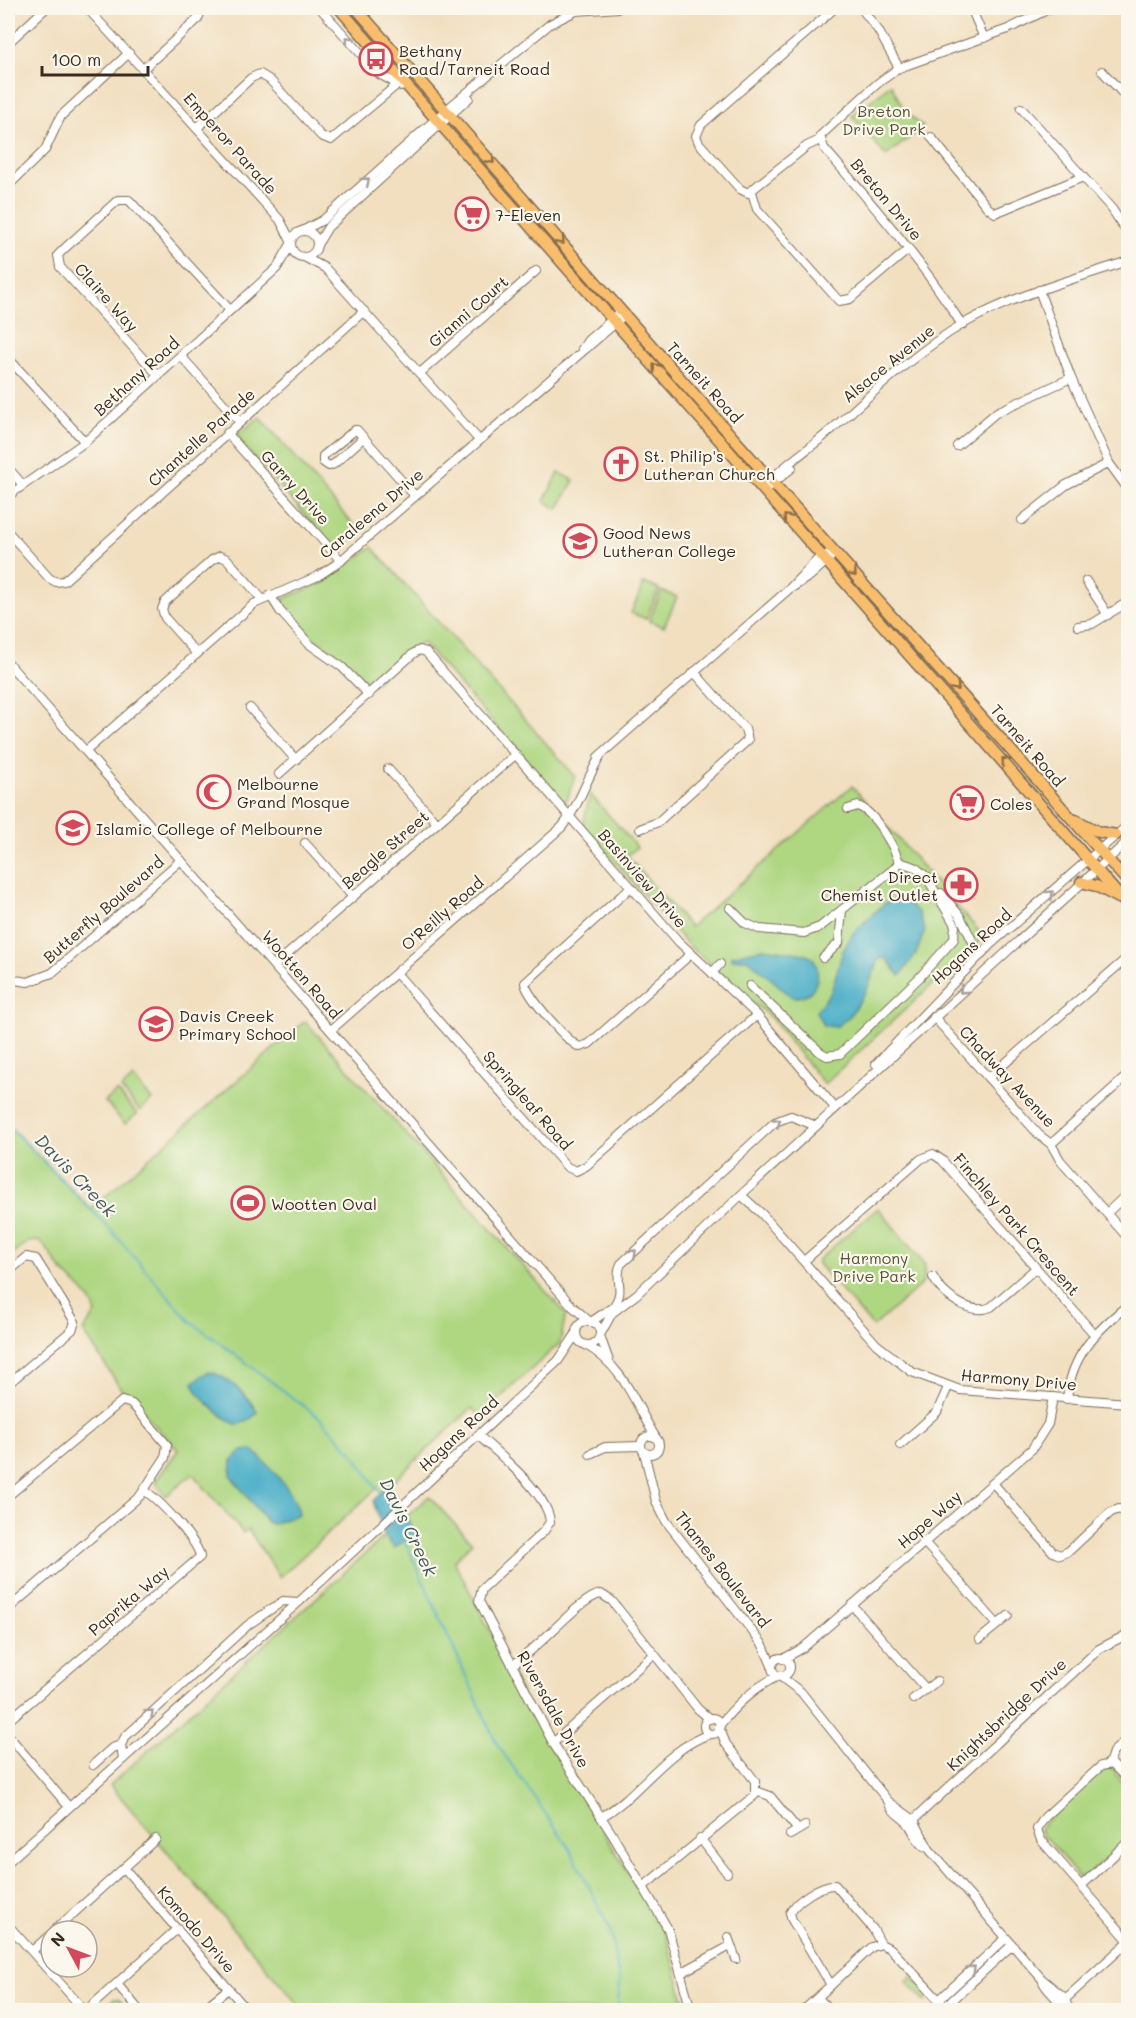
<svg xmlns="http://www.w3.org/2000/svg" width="1136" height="2018" viewBox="0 0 1136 2018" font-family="Mali,sans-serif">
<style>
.green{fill:#afd782;stroke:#758050;stroke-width:1.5}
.water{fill:#48aec7;stroke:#426c72;stroke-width:1.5}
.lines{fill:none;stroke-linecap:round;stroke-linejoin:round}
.stream{stroke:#48aec7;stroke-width:2}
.minor-casing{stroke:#7b6957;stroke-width:10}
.major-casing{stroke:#7b6957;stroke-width:13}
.minor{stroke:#fff;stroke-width:8}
.major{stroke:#f9be6d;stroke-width:10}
.oneway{stroke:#a79f9a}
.oneway2{stroke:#906d42}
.labels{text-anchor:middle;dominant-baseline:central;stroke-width:4.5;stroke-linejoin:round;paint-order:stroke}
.poi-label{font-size:16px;fill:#3b2a1e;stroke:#fbf7ec;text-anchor:start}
.park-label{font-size:16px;fill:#585537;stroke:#fbf7ec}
.street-label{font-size:16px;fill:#3b2a1e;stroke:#fbf7ec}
.water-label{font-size:18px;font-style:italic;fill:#405859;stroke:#fbf7ec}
</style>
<rect width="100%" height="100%" fill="#fbf7ec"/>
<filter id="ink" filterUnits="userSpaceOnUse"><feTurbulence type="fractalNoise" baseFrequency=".0167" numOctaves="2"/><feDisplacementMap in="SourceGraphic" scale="12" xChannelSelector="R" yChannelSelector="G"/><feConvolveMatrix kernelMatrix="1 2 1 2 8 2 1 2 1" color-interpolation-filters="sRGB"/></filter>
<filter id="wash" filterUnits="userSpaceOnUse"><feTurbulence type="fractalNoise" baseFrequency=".008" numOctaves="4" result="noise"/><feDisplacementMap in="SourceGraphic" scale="24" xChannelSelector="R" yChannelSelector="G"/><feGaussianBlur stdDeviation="1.35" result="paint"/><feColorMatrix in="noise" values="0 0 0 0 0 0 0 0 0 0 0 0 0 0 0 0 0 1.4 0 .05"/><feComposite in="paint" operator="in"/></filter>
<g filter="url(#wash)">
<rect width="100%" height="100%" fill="#f1dfc0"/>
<g class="green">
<path d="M891 84 904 110 923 127 886 156 852 116Z"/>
<path d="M260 417 358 530 338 552 239 441 238 434Z"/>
<path d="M559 473 574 480 558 509 544 501Z"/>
<path d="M372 547 575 776 567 800 562 801 422 642 373 684H368L345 660 312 637 283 603V599L324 582Z"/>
<path d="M644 583 659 589 646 619 631 613Z"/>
<path d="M661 591 677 597 664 627 649 621Z"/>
<path d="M852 786 984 937 824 1084 771 1018 686 943 583 825 590 794 637 847 627 856 690 927Z"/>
<path d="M305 1021 566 1314 560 1343 480 1416 472 1408 381 1493 377 1488 280 1577 248 1529 243 1533 193 1474 166 1496 155 1482 178 1450 121 1389 83 1331 96 1313C89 1292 74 1284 60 1268 52 1259 49 1248 39 1241L28 1242 8 1258V1125L91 1209Z"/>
<path d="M133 1078 152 1100 140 1111 121 1089Z"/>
<path d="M117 1091 137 1114 125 1124 105 1102Z"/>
<path d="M878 1208 925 1265 923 1283 873 1327 818 1264V1260Z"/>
<path d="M429 1496 472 1543 454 1561 544 1736 665 1931 687 2010H303L110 1785Z"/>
<path d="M1109 1767 1116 1770V1775L1124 1784 1128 1785V1838L1087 1876 1078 1877 1047 1838H1043L1040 1830 1044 1823 1102 1769Z"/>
<path d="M912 1977 930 1996 925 2001 907 1982Z"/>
<path d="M114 1999H119L128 2010H101Z"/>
</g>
<g class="water">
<path d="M901 898 918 912 925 930 916 954 900 976 887 959 880 958 865 993 849 1017 836 1027 823 1025 816 1011 831 992 843 951 853 933 885 903Z"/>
<path d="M764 948 805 954 814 959C822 977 816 998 792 997L748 959H732L731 956Z"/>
<path d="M207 1372C224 1372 249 1397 257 1412L252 1418 238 1425C223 1419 198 1398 193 1383Z"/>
<path d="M253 1450C268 1465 297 1494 299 1514L273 1524 267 1522 231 1476 232 1461 241 1451Z"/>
<path d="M388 1486 396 1495 415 1534 394 1548 385 1536 373 1501Z"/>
</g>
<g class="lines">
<g class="stream">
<path d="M8 1125 110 1229 189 1320 320 1418 352 1452 381 1494"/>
<path d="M404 1539 497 1744 570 1849 610 1929 620 1983 617 2010"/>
</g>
</g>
</g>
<g filter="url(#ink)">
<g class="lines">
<defs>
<g id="minor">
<path d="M87 8 280 220 291 241"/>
<path d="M320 8 379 74 401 86"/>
<path d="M861 8 878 30 899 68"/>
<path d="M971 8 984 38"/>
<path d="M8 43 46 8"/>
<path d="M143 69 198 19 202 8"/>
<path d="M1102 71 1128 99"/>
<path d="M1021 108 1112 209 1128 234"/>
<path d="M197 128 251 78 260 74 270 80 321 136 331 140 398 84"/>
<path d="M931 137 988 208 995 213 1083 177"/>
<path d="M820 140 807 146 748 193 740 189 699 143 696 136 701 125 835 8"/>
<path d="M8 186 45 150 61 116 129 53"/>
<path d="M752 192 757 209 839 301 850 299 909 249"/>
<circle cx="304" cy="244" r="13"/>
<path d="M302 231 323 220 446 110 550 24 576 11 619 8"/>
<path d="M317 245 328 227 469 98"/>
<path d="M304 257 325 268 479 440"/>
<path d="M1039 290 1071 378 1109 463 1128 489"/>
<path d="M962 325C922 261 873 205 824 148L820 136 878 83 899 68 1008 29 1051 8"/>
<path d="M582 349 588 340 616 316"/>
<path d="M181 356 240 422"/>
<path d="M8 358 85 442"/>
<path d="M420 373 536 271"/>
<path d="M159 376 60 267 58 255 65 248 118 200H129L230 310"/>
<path d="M227 433 341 561"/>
<path d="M363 438 334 464 329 466 323 462V456L355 430H357L415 496"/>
<path d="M957 446 997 412 1071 378"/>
<path d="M8 468 23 485"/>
<path d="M770 486 792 468"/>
<path d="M763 490C780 466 809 450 831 430 873 393 914 353 963 324 1014 295 1072 280 1128 261"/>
<path d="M8 496 85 442 277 268 291 244"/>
<path d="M1022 520 1066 485 1109 463"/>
<path d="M8 532 49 578 56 582 64 581 364 311"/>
<path d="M1086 581 1108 615"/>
<path d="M793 587 810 576 830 558"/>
<path d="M270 595 280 611 309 644 342 667 369 695"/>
<path d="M1078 626 1092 624 1128 602"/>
<path d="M197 654 165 618 162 609 165 602 212 560 220 556 227 559 262 599"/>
<path d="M8 663 572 1306 589 1321"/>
<path d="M250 708 296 760"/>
<path d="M86 751 254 604 318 576 338 563 619 320"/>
<path d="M598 757 788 590 817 560 834 551"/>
<path d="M388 769 437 823"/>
<path d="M279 774 414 653 420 650 426 652 679 942 757 1015 835 1108"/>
<path d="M640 829 658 822 748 740 745 729 694 672"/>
<path d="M305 843 353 897"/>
<path d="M899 862 915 867 929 879"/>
<path d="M1122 874 1128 855"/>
<path d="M631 887 525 983C526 995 569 1044 580 1047L589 1044 691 954"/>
<path d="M941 893 960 916 980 956"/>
<path d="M730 908 745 923 759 929 804 933 820 927 895 868 899 862C894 846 874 812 858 806L848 809"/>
<path d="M823 958 839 943 842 910"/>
<path d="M274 966 515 755"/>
<path d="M396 973 567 1167 576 1171 586 1166 757 1015"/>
<path d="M712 973 720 964"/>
<path d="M8 979 28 982 52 973 181 860"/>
<path d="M750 986 820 1052 827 1056 840 1054 919 978 954 939 955 925 926 876"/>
<path d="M934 1017 1039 1135 1051 1144 1060 1160 1128 1238"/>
<path d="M331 1030 562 827C580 805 586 779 601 755"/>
<path d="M876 1064 990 945 1128 825"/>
<path d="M988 1078 1128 957"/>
<path d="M1051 1144 1128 1075"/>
<path d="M741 1195 762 1214 876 1344 912 1372 960 1390 1128 1403"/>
<path d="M1107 1213 1128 1193"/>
<path d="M804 1261 921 1159 933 1154 942 1160 1094 1334"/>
<path d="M8 1272 26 1257 36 1259 75 1322 72 1330 8 1384"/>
<path d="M933 1277C942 1295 970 1316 991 1307L1036 1268"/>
<path d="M615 1304C625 1290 614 1277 621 1264L775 1122 791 1116 816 1126"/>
<circle cx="588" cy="1333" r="12"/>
<path d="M591 1322 610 1309"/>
<path d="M600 1335 612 1313 637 1294 741 1195 1128 841"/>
<path d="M600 1336 609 1361"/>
<path d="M586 1345C625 1368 634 1402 656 1438"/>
<path d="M1067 1399C1071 1355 1096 1331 1128 1305"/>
<path d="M478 1435C498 1454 548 1493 550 1522L544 1531 482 1589 479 1601 553 1743 612 1834 668 1929 691 2010"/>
<circle cx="650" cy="1445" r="9"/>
<path d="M900 1445 937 1412 948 1387"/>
<path d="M644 1452 656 1501 666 1521 763 1645 772 1666"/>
<path d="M590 1454 605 1447 641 1446"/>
<path d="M993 1483 1053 1552 1060 1555 1069 1551 1111 1512 1119 1509 1128 1514"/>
<path d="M8 1496 122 1401 132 1404 167 1445 165 1458 140 1496 8 1609"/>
<path d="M924 1542 997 1624"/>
<path d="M852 1605 925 1688"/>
<path d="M980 1639 1008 1616"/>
<circle cx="781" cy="1667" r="9"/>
<path d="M783 1659 803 1648 1032 1449 1048 1424 1053 1397"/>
<path d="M512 1665C536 1652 580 1597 601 1594L612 1601 698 1709 710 1719"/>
<path d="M781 1677 801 1692 888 1801 914 1820 929 1849 1042 1979 1064 1997 1069 2010"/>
<path d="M913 1699 937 1681"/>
<circle cx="712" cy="1726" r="8"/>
<path d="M8 1721 200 1557C199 1542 158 1499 145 1491"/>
<path d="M719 1726C735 1706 755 1686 779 1676"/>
<path d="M8 1735 69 1807"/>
<path d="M553 1743 654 1654"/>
<path d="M123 1759 121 1745 125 1737 248 1625 283 1601 299 1602"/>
<path d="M1109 1764 1113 1752 1125 1741"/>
<path d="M93 1765 112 1748 121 1745"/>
<path d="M1128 1780 1112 1764 1101 1766 1045 1817 1037 1829 1041 1840 1128 1940"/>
<path d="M756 1791 770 1796 798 1830"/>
<path d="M889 1804C894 1815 904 1817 910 1826 915 1834 916 1840 924 1846"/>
<path d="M601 1817C640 1795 665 1749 710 1734"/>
<path d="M909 1824 1099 1649 1128 1634"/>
<path d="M790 1835 805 1826"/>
<path d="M700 1838 727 1873"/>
<path d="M8 1862 300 1601 558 1361 576 1334"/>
<path d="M124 1868 247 2010"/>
<path d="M1081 1886 1128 1842"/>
<path d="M643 1887 755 1795V1781L726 1744 719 1727"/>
<path d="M8 1925 84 2010"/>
<path d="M54 1931 156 1839"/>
<path d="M728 1937 736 1959"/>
<path d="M881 1944 891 1949 948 2010"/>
<path d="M32 1951 51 1934"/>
<path d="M681 1973 730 1946"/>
<path d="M1043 1982C1049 1994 1060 1998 1062 2010"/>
<path d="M117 1984 139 2010"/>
<path d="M831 1985 792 1920 790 1913C796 1901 821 1884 835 1885L873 1929 881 1944"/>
<path d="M818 1998 830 2010"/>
<path d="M939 2000 1006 1938"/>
<path d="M1061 2003 1128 1942"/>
<path d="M945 2007 1012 1945"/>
<path d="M87 2010 177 1929"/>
<path d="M202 2010 228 1989"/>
<path d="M804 2010 872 1947 881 1944"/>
</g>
<g id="major">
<path d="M339 8C600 309 868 604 1128 906"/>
<path d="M356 8 679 377 1128 882"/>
<path d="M1076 820 1099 832 1116 835"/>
<path d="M1081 882 1096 886 1119 898"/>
</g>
</defs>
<use href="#minor" class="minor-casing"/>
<use href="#major" class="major-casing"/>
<use href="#minor" class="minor"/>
<use href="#major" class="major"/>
</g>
<defs><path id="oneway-chevron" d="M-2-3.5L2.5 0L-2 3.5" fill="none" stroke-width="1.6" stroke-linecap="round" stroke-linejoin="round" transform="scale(1.5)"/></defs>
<g class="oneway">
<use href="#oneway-chevron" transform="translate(349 40) rotate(-131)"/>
<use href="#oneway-chevron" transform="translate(366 181) rotate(-41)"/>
<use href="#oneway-chevron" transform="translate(1050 894) rotate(-42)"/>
<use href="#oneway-chevron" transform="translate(963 990) rotate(137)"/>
<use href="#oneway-chevron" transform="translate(777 1122) rotate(-33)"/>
<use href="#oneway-chevron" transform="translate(633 1253) rotate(-43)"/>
<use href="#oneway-chevron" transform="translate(150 1713) rotate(-42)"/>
<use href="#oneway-chevron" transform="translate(972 1969) rotate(-43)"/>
</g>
<g class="oneway2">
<use href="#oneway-chevron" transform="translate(491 160) rotate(49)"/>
<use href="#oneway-chevron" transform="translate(561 241) rotate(49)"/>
<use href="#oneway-chevron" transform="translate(656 367) rotate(-131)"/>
<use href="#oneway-chevron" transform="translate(787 518) rotate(-131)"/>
<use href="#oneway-chevron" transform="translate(853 573) rotate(49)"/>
<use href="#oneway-chevron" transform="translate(956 687) rotate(47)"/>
<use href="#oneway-chevron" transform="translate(1005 761) rotate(-132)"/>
</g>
</g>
<defs>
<symbol id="bus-ring" viewBox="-11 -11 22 22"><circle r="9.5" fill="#fbf7ec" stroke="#d1495b" stroke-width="1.5"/><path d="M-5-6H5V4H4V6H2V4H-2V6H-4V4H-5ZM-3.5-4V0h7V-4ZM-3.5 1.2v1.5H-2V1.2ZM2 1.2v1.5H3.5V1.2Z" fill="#d1495b"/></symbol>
<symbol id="supermarket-ring" viewBox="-11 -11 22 22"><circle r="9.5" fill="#fbf7ec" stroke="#d1495b" stroke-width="1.5"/><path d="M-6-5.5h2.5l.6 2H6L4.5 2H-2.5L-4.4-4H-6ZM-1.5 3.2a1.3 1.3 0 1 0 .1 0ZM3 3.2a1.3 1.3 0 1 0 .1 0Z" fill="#d1495b"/></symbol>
<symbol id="church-ring" viewBox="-11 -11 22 22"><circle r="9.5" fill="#fbf7ec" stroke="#d1495b" stroke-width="1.5"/><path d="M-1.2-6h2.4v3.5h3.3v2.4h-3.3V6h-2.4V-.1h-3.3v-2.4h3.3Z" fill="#d1495b"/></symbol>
<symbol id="school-ring" viewBox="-11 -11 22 22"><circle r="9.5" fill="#fbf7ec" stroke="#d1495b" stroke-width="1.5"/><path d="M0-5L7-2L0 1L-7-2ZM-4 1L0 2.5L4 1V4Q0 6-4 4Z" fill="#d1495b"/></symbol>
<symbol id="mosque-ring" viewBox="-11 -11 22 22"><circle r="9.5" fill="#fbf7ec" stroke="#d1495b" stroke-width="1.5"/><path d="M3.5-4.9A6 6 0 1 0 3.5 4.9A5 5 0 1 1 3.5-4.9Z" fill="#d1495b"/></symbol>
<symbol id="pharmacy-ring" viewBox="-11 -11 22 22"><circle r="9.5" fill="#fbf7ec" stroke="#d1495b" stroke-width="1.5"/><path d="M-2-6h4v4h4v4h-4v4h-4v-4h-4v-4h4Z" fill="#d1495b"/></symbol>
<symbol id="stadium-ring" viewBox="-11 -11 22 22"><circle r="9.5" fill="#fbf7ec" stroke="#d1495b" stroke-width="1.5"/><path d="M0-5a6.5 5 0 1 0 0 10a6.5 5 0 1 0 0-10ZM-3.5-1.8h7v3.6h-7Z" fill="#d1495b"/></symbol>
</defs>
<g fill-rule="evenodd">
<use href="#bus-ring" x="357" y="40" width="38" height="38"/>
<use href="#supermarket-ring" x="453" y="195" width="38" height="38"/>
<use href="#church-ring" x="602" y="445" width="38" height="38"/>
<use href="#school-ring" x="561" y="522" width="38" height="38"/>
<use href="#mosque-ring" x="195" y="773" width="38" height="38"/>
<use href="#supermarket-ring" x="948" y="784" width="38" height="38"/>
<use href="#school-ring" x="54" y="809" width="38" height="38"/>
<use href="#pharmacy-ring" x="942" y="866" width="38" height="38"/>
<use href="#school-ring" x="137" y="1005" width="38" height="38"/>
<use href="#stadium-ring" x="229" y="1184" width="38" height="38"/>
</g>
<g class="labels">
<g class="poi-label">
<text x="399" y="50">Bethany<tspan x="399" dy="18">Road/Tarneit Road</tspan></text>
<text x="495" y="214">7-Eleven</text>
<text x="644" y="455">St. Philip's<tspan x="644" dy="18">Lutheran Church</tspan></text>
<text x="603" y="532">Good News<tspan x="603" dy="18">Lutheran College</tspan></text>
<text x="237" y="783">Melbourne<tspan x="237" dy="18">Grand Mosque</tspan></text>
<text x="990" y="803">Coles</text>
<text x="96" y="828">Islamic College of Melbourne</text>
<text x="938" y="876" text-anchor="end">Direct<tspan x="938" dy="18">Chemist Outlet</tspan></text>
<text x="179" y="1015">Davis Creek<tspan x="179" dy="18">Primary School</tspan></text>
<text x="271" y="1203">Wootten Oval</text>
</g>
<g class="park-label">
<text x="884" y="110">Breton<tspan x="884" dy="18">Drive Park</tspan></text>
<text x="874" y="1257">Harmony<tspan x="874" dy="18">Drive Park</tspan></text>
</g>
<g class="street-label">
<text transform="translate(231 143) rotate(48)">Emperor Parade</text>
<text transform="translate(887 199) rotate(50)">Breton Drive</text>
<text transform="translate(107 297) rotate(48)">Claire Way</text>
<text transform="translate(468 311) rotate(-41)">Gianni Court</text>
<text transform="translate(888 363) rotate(-39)">Alsace Avenue</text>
<text transform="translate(136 376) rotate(-42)">Bethany Road</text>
<text transform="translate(705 382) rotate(48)">Tarneit Road</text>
<text transform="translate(201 437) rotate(-42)">Chantelle Parade</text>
<text transform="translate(296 487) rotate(48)">Garry Drive</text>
<text transform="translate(371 513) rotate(-40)">Caraleena Drive</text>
<text transform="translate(1028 745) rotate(49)">Tarneit Road</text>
<text transform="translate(385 849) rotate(-41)">Beagle Street</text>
<text transform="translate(643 878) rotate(49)">Basinview Drive</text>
<text transform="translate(103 909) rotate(-41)">Butterfly Boulevard</text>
<text transform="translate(442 913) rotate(-41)">O'Reilly Road</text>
<text transform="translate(971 946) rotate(-43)">Hogans Road</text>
<text transform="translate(302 974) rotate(49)">Wootten Road</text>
<text transform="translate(1008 1076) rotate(47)">Chadway Avenue</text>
<text transform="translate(528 1100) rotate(49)">Springleaf Road</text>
<text transform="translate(1017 1224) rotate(49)">Finchley Park Crescent</text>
<text transform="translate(1019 1379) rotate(5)">Harmony Drive</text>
<text transform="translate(458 1433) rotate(-43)">Hogans Road</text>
<text transform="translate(929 1519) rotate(-41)">Hope Way</text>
<text transform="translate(723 1569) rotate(52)">Thames Boulevard</text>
<text transform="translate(128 1600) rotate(-40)">Paprika Way</text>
<text transform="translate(554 1709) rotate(61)">Riversdale Drive</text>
<text transform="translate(1006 1714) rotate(-43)">Knightsbridge Drive</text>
<text transform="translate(197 1929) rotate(49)">Komodo Drive</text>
</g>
<g class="water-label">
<text transform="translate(76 1175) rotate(46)">Davis Creek</text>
<text transform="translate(409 1527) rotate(64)">Davis Creek</text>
</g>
</g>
<rect width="1136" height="2018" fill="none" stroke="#fbf7ec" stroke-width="30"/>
<g transform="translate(69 1949) rotate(311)"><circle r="28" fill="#fbf7ec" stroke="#aea59a" stroke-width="1.5"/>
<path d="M0-4.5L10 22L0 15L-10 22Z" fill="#d1495b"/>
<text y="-9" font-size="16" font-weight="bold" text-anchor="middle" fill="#3b2a1e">N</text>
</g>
<path d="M42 66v9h106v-9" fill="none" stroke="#3b2a1e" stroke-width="3"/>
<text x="51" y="66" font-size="18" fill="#3b2a1e" stroke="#fbf7ec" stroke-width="4.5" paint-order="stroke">100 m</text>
</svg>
